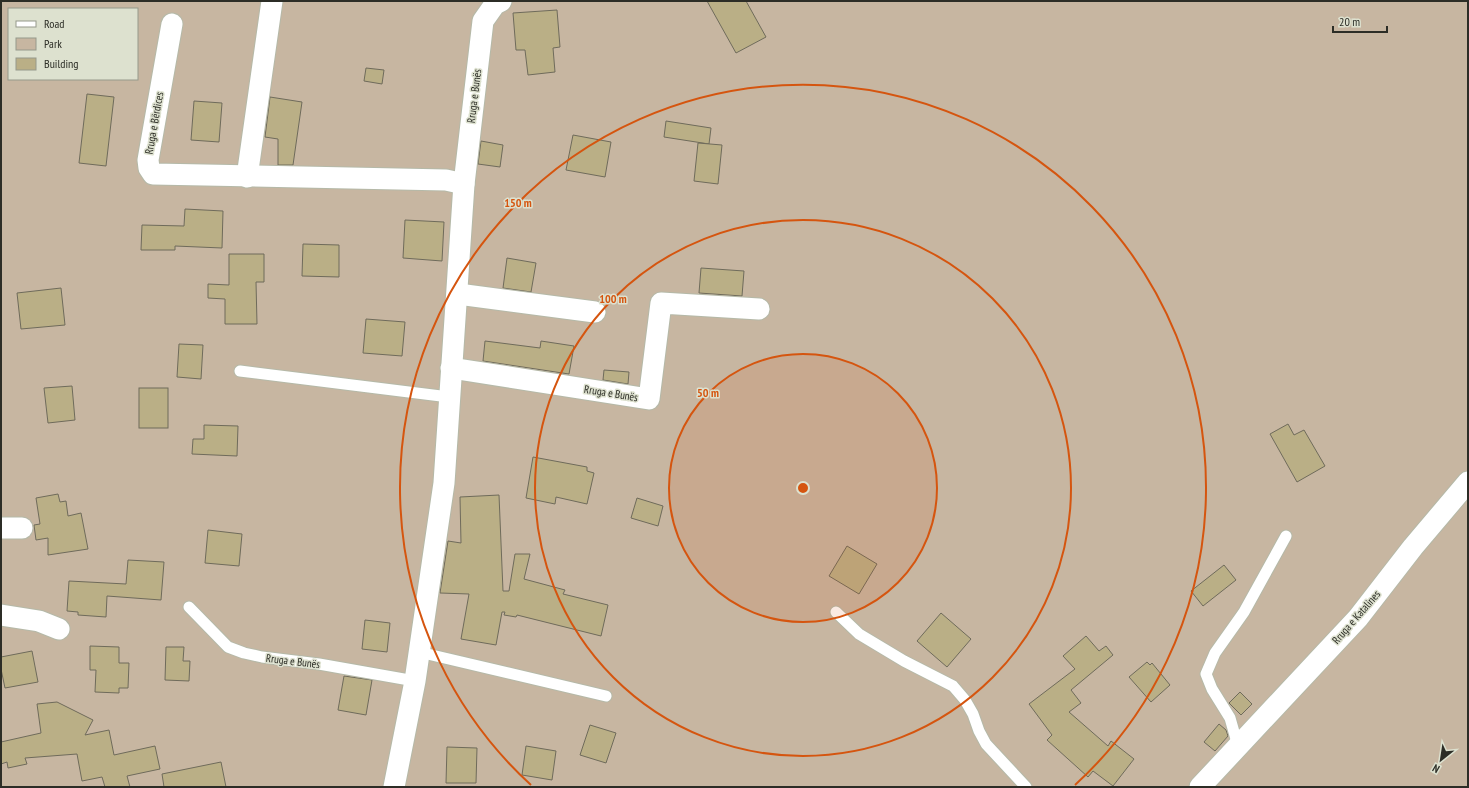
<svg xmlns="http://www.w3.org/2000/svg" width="1469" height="788" viewBox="0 0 1469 788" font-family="'PT Sans Narrow',sans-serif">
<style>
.green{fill:#c7b6a1;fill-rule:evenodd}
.building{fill:#baaf86;stroke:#6f6b5b}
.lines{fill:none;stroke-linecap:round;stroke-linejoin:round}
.service-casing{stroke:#b5b9a8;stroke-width:13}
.minor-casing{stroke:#b5b9a8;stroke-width:23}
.service{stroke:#fff;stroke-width:11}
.minor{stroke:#fff;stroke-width:21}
.ring{fill:none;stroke:#d5550f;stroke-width:2}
.labels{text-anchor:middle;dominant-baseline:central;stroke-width:3;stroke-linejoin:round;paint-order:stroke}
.street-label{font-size:11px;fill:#2c2d26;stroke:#dde1cf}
.centre{fill:#d5550f;stroke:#dde1cf;stroke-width:2}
.ring-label{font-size:12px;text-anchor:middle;font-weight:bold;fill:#d5550f;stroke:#dde1cf;stroke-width:3;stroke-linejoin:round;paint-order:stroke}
</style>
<rect width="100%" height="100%" fill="#dde1cf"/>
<path class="green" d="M1 1H1468V787H1ZM9 9H137V79H9Z"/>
<g class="building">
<path d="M707 1H746L766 37 736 53Z"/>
<path d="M557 10 560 47 553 48 555 72 528 75 525 50H516L513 13Z"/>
<path d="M366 68 384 70 382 84 364 81Z"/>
<path d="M87 94 114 97 106 166 79 163Z"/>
<path d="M270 97 302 102 293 165H278V139L265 137Z"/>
<path d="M194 101 222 103 219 142 191 140Z"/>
<path d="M666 121 711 128 709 144 664 137Z"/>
<path d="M573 135 611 142 605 177 566 170Z"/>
<path d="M481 141 503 145 500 167 478 164Z"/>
<path d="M698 143 722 145 718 184 694 181Z"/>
<path d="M185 209 223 211 222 248 175 246V250H141L142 225 184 226Z"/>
<path d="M405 220 444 222 442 261 403 258Z"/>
<path d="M303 244 339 245V277L302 276Z"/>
<path d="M229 254H264V282H256L257 324H225V299L208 298V284L229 285Z"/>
<path d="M507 258 536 263 531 292 503 288Z"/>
<path d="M701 268 744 271 742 296 699 293Z"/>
<path d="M61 288 65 325 21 329 17 293Z"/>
<path d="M366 319 405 322 402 356 363 353Z"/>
<path d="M485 341 540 348 541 341 574 346 569 374 483 361Z"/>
<path d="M179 344 203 345 201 379 177 377Z"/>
<path d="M604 370 629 372 628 384 603 380Z"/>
<path d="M72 386 75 420 48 423 44 388Z"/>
<rect x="139" y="388" width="29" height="40"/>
<path d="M1288 424 1294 435 1304 430 1325 466 1297 482 1270 434Z"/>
<path d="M204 425 238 426 237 456 192 454 193 439H204Z"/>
<path d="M533 457 587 467V471L594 473 587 504 556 497 555 504 526 498Z"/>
<path d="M58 494 60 502 66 501 68 516 81 513 88 549 48 555V538L36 540 34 525 40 524 36 498Z"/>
<path d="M499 495 503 591H509L515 554H530L524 579 565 590 563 594 608 605 601 636 517 615 516 617 504 615 505 612H502L496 645 461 639 469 594 440 593 448 541 461 543 460 497Z"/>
<path d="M637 498 663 506 658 526 631 518Z"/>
<path d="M208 530 242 534 239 566 205 563Z"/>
<path d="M847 546 877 564 859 594 829 576Z"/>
<path d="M128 560 164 562 161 600 107 596 106 617 78 615V612L67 611 69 581 126 584Z"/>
<path d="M1224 565 1236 580 1203 606 1191 591Z"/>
<path d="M941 613 971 639 947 667 917 641Z"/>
<path d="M365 620 390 623 387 652 362 649Z"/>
<path d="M1086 636 1099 651 1106 646 1113 655 1071 690 1081 703 1069 712 1108 746 1111 741 1134 759 1113 786 1093 771 1088 777 1047 740 1052 735 1029 704 1075 669 1063 656Z"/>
<path d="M90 646 119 647V663H129L128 688H119V693L95 692 96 670H90Z"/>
<path d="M166 647H184L183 661H190L189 681 165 680Z"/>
<path d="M32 651 38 682 5 688 1 669V657Z"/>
<path d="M1147 662 1150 665 1152 663 1170 685 1151 702 1129 677Z"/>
<path d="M344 676 372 680 366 715 338 710Z"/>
<path d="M1240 692 1252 704 1241 715 1229 703Z"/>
<path d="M57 702 93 720 85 735 109 730 114 755 155 746 160 769 127 776 130 787H105L102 777 82 781 77 754 25 758 27 764 8 768 7 762 1 764V742L41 733 37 704Z"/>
<path d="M1219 724 1226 730 1228 736 1215 751 1204 742Z"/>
<path d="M590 725 616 733 606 763 580 755Z"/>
<path d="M526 746 556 751 552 780 522 775Z"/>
<path d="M447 747 477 748 476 783H446Z"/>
<path d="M221 762 226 787H164L162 774Z"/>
</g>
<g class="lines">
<defs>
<g id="service">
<path d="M240 371 449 397"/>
<path d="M189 607 228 647 244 653 262 657 319 664 415 681"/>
<path d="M836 612 859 634 904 661 953 686 965 700 973 714 979 731 986 744 1026 787"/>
<path d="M419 652 606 696"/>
<path d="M1238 746 1230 718 1212 689 1206 674 1215 653 1244 612 1286 536"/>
</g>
<g id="minor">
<path d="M172 24 148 160 149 168 153 174 446 180 464 184"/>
<path d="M247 177 272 1"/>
<path d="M458 294 595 312"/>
<path d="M451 368 649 399 661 303 759 309"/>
<path d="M1 528H22"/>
<path d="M1 615 39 621 59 629"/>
<path d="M394 787 415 681 444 483 464 184 483 21 495 4 501 1"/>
<path d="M1200 787 1358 618 1413 547 1468 482"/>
</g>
</defs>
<use href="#service" class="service-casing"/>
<use href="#minor" class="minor-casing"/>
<use href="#service" class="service"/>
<use href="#minor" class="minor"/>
</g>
<circle cx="803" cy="488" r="134" fill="#d5550f" fill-opacity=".12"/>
<g class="ring">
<circle cx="803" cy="488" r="134"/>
<circle cx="803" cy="488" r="268"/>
<path d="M531 785A403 403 0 1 1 1075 785"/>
</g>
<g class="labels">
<g class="street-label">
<text transform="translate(474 96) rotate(-83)">Rruga e Bunës</text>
<text transform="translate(154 123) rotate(-80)">Rruga e Bërdices</text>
<text transform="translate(611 393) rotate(9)">Rruga e Bunës</text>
<text transform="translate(1356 617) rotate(-49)">Rruga e Katalines</text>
<text transform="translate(293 661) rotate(7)">Rruga e Bunës</text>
</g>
</g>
<circle cx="803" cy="488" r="6" class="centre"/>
<g class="ring-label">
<text x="518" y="207">150 m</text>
<text x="613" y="303">100 m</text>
<text x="708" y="397">50 m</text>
</g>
<rect width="1469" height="788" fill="none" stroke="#2c2d26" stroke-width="4"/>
<rect x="8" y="8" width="130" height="72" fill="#dde1cf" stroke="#96998b"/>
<rect x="16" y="21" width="20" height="6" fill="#ffffff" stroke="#96998b"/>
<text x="44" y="28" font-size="12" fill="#2c2d26">Road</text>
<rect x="16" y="38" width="20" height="12" fill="#c7b6a1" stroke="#96998b"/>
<text x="44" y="48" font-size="12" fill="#2c2d26">Park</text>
<rect x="16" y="58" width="20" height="12" fill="#baaf86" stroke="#96998b"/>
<text x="44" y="68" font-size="12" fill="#2c2d26">Building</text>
<g transform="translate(1441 760) rotate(210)" stroke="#dde1cf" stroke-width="3" paint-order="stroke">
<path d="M0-3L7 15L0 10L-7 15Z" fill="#2c2d26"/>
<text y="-6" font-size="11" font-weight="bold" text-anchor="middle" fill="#2c2d26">N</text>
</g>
<path d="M1333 26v6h54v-6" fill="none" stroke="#2c2d26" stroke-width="2"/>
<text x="1339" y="26" font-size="12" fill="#2c2d26" stroke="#dde1cf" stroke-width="3" paint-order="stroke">20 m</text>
</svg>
